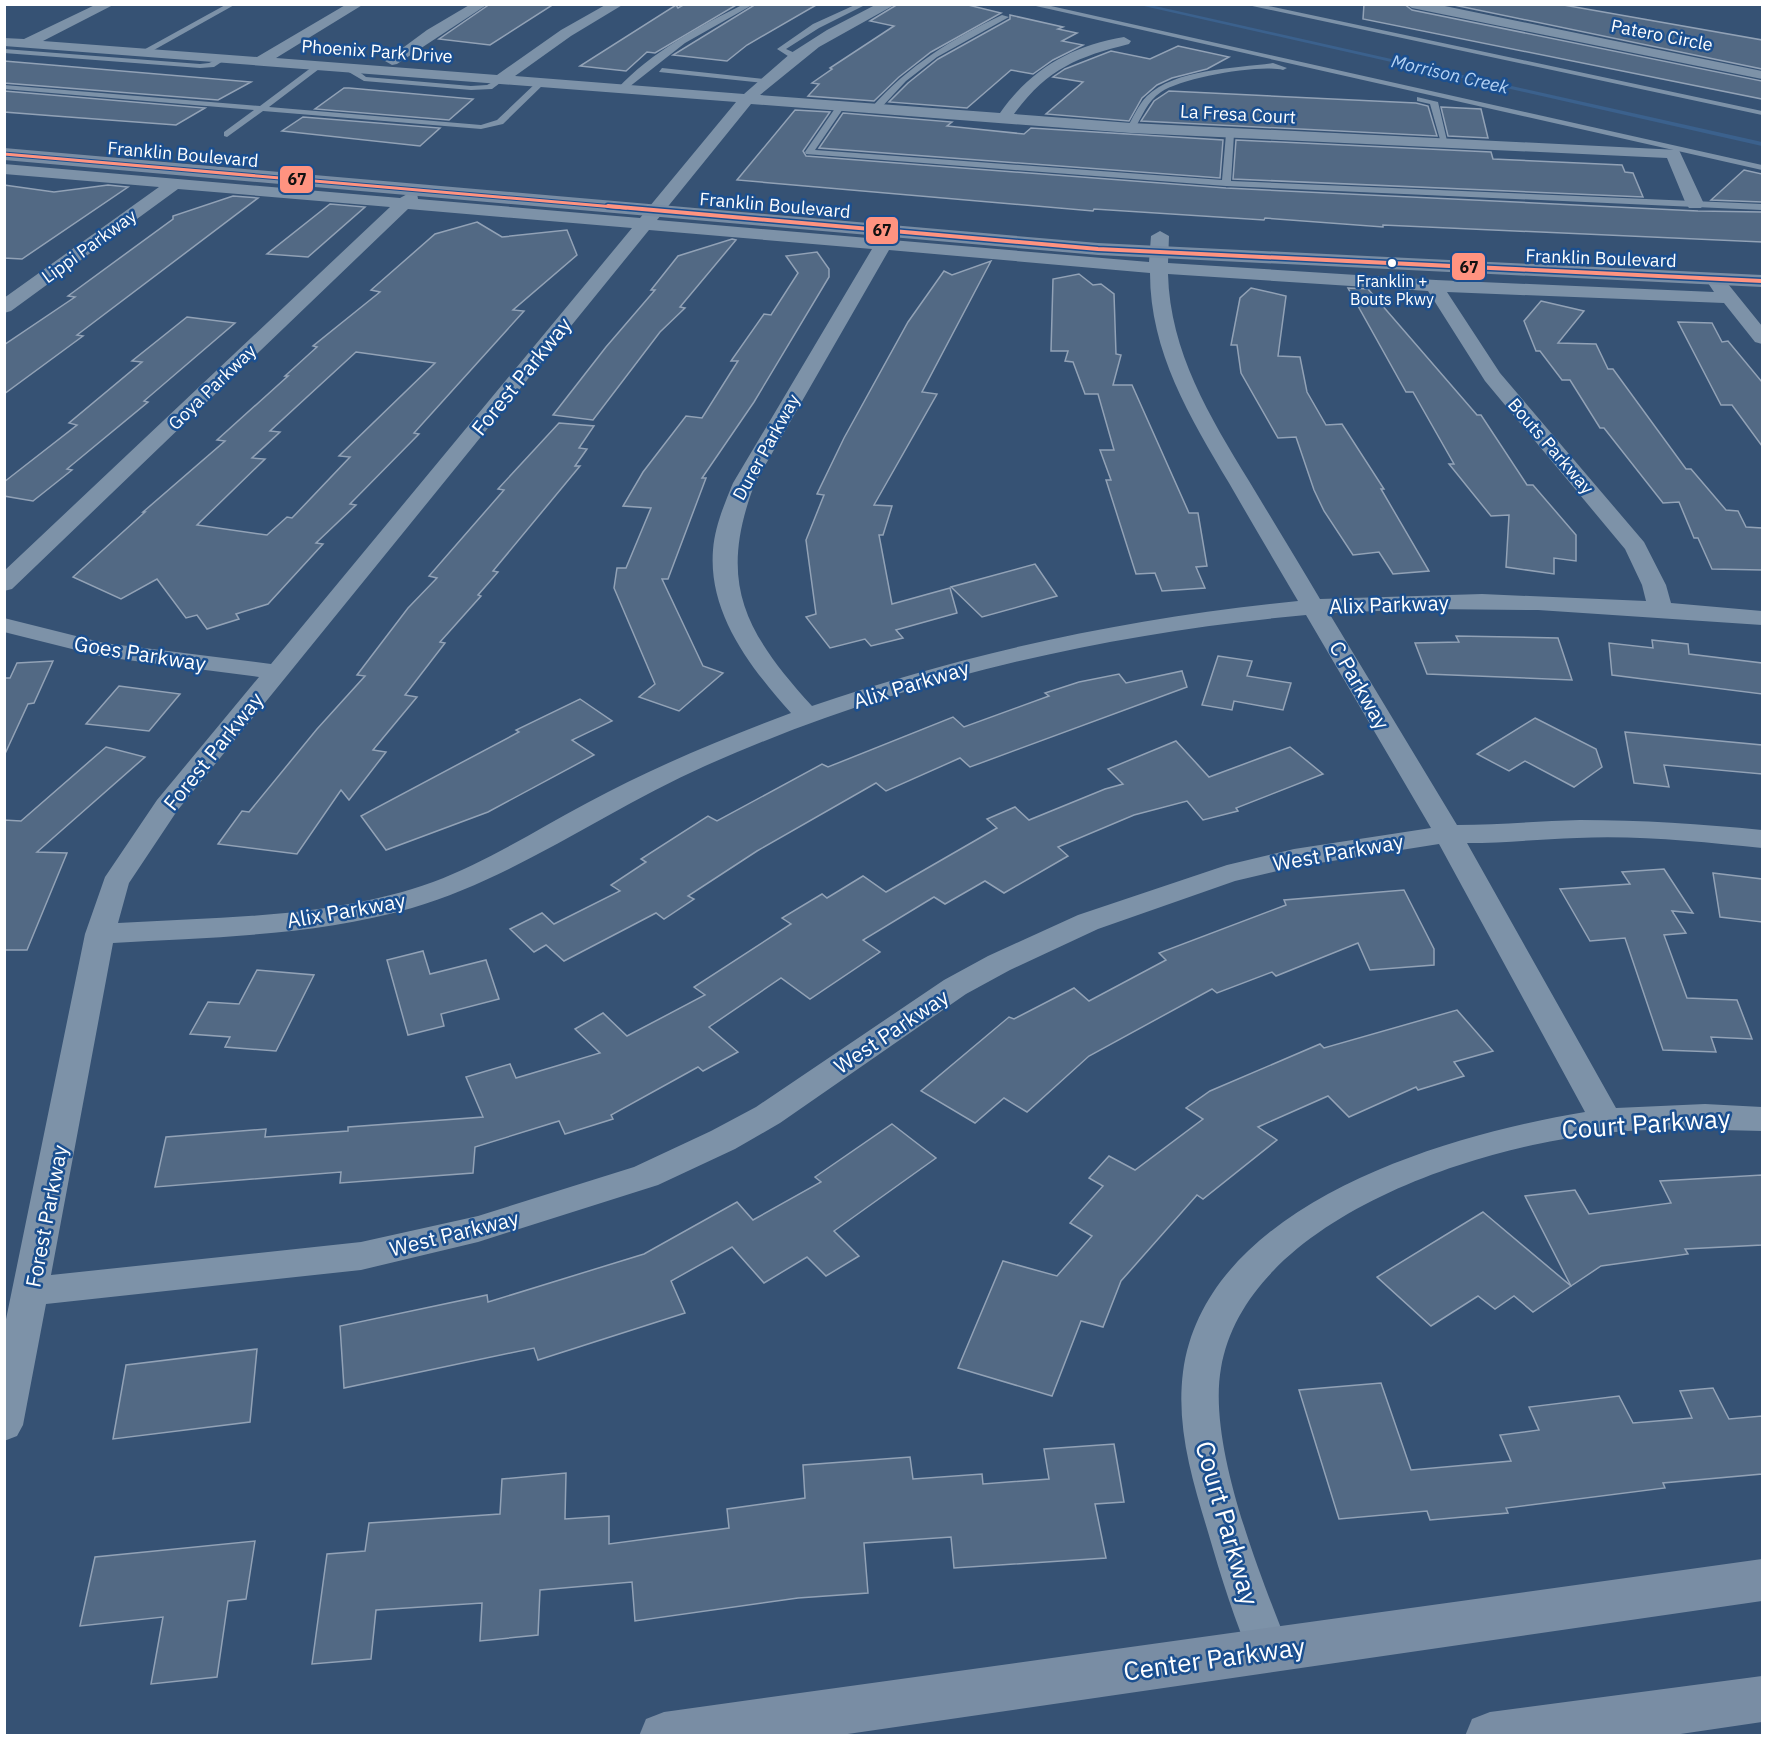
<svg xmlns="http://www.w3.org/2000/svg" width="1767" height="1740" viewBox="0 0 1767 1740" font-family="'IBM Plex Sans',sans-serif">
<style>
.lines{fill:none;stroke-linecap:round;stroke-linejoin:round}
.stream{fill:#3b618d;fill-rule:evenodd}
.building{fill:#526984;stroke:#92a2b6;stroke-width:1.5;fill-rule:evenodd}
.lane{fill:#7d92a8;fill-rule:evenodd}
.street{fill:#7d92a8;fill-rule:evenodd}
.secondary{fill:#798da4;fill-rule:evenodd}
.bus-1-far1-casing{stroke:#1b4f8f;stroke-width:5}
.bus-1-casing{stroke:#1b4f8f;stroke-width:7}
.bus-1-far1{stroke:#ff9380;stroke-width:3}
.bus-1{stroke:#ff9380;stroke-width:4}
.bus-dot{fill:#fff;stroke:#1b4f8f;stroke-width:2}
.labels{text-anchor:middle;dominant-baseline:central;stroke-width:5;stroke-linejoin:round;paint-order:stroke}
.far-bus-label{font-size:16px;fill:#fff;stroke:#1b4f8f}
.far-street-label{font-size:18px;fill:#fff;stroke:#1b4f8f}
.far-water-label{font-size:18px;font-style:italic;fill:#b5d3f5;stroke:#1b4f8f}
.street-label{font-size:21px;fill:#fff;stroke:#1b4f8f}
.near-street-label{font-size:26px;fill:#fff;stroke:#1b4f8f}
.line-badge{stroke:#1b4f8f;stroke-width:2}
.pale-badge-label{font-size:16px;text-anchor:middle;font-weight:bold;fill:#111}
</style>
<rect width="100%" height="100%" fill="#365274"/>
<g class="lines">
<path class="stream" d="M1135 4H1146L1762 142V146Z"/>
</g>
<g class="building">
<path d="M490 4H554L490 45 439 39Z"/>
<path d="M685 4H738L655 53 647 52 626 71 580 66 676 5 678 8Z"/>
<path d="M756 4H818L747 45 727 61 673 55Z"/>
<path d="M898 4H964L1001 13 931 52 899 77 874 101 808 96 819 84 812 83 832 69 830 68 894 26 870 21Z"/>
<path d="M1364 4H1404L1412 10 1762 81V99L1363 19Z"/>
<path d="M1449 4H1558L1762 40V69Z"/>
<path d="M1010 15 1063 27 1058 29 1077 33 1062 41 1083 45 1053 60 1033 74 1011 70 967 108 889 102 908 83 938 59 1010 19Z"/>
<path d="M1178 46 1229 57 1207 69 1172 78 1157 85 1142 98 1129 121 1046 114 1083 82 1053 77 1065 69 1111 51 1150 59Z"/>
<path d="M4 61 63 66 251 82 218 100 4 83Z"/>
<path d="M344 88H349L473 99 449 120 315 109Z"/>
<path d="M4 91 205 108 176 125 55 116 4 112Z"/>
<path d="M1169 91 1416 103 1428 106 1437 136 1141 121 1154 101Z"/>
<path d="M1441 107 1481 109 1488 138 1448 136Z"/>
<path d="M795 110 830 112 803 151 806 156 1226 188 1698 211 1762 212V242L1383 225V227L1265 218 1264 220 1094 209 1093 211 737 180Z"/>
<path d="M843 113 952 122 947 126 1024 134 1031 128 1223 140 1220 178 819 148Z"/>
<path d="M303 117 440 128 420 146 282 131Z"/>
<path d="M1236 140 1491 152 1493 159 1622 165 1625 172 1633 173 1643 197 1233 179Z"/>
<path d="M1744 170 1762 174V202L1711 200Z"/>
<path d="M4 185 54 192 108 185 128 187 22 259 4 258Z"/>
<path d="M233 196 258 198 77 335 83 336 4 394V345L75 297 68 296 173 219V216Z"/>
<path d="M330 204 365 207 308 257 267 254Z"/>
<path d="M477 222 502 237 567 230 577 255 513 310 524 311 414 433 419 434 350 504 356 505 316 543 323 544 268 604 236 614 239 619 207 629 197 615 186 618 157 579 121 599 73 577 145 512H143L225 441 217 440 288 376H285L317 347 313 346 380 292 371 290 435 234ZM356 352 435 363 339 456 350 457 292 518 287 517 267 535 197 525 265 459 252 458 280 432 270 431Z"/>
<path d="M732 239 736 240 680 307 685 308 660 332 593 420 553 415 606 347 655 290H651L678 256Z"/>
<path d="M817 252 829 269V277L754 402 702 478H706L668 579H662L703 666 723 673 679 711 639 697 655 684 614 588 617 568H626L651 508 623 506 643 472 686 416 702 418 738 361H731L764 314 771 315 798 273 786 256Z"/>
<path d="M991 261 922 392 937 394 874 505 892 506 883 535H879L892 604 950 588 957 613 896 630 903 638 871 646 865 639 830 648 806 617 816 614 806 540 824 495 817 494 844 438 908 322 944 271 952 275Z"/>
<path d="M1079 274 1093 285 1101 284 1114 294 1116 354 1121 355 1113 385H1132L1189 513H1198L1207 566 1196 567 1205 588 1162 591 1155 573 1136 574 1106 480H1111L1100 450H1114L1098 394H1085L1073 362 1065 361 1068 351H1051L1053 279Z"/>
<path d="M1251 288 1286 296 1278 356 1300 357 1307 392 1326 425 1342 424 1384 489H1381L1429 571 1393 574 1379 552 1353 555 1324 511 1314 490 1296 437 1278 438 1241 373 1237 345H1231L1240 298Z"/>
<path d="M1348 288 1368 289 1477 415H1481L1527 485H1533L1576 535V561L1554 558V574L1506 567 1509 515 1491 516 1449 464H1454L1413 392H1406Z"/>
<path d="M1541 301 1584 311 1558 343 1596 344 1608 369H1613L1686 469H1691L1726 510 1738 511 1746 527 1762 528V570L1712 569 1698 538H1694L1679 502 1663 503 1604 428H1600L1570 380H1562L1540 351H1536L1524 321Z"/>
<path d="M187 317 235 323 144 401 148 402 67 469 72 470 33 501 4 496V482L77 425 69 423 142 362 132 361Z"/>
<path d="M1678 322 1712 323 1722 342 1728 341 1762 382V446L1732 405H1721Z"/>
<path d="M559 423 594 426 579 448 587 449 575 466H580L493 571 498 572 478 595 481 596 440 642 445 643 405 695 417 697 373 750 386 752 349 800 341 790 297 854 218 844 242 811 249 812 317 729 365 676 357 675 408 608 437 578 429 576 504 490 498 489Z"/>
<path d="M1035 564 1057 596 982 617 951 587Z"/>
<path d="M1456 636 1558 638 1572 680 1427 674 1415 643 1459 642Z"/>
<path d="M1652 640 1688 644 1689 654 1762 663V694L1612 675 1609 643 1653 648Z"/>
<path d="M1218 656 1252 661 1247 676 1291 683 1283 710 1234 701 1232 710 1202 705Z"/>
<path d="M53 661 34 703 28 704 4 756V678H10L17 663Z"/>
<path d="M1182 671 1187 687 970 767 960 758 886 791 876 783 757 851 688 896 694 899 664 919 656 913 564 961 546 945 534 952 510 929 542 913 554 924 620 891 611 885 646 862 641 859 708 816 717 821 822 764 828 767 953 717 964 727 1049 696 1045 693 1079 682 1119 674 1126 683Z"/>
<path d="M119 686 180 694 149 731 86 724Z"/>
<path d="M580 699 612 721 572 740 594 755 488 812 386 850 361 816 519 732 516 730Z"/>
<path d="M1535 718 1596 749 1602 767 1574 787 1525 761 1509 771 1477 754Z"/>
<path d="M1625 732 1762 745V774L1664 765 1669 787 1634 783Z"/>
<path d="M1176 741 1209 777 1290 747 1323 774 1236 808 1238 811 1203 820 1187 801 1134 815 1058 847 1068 856 1004 893 985 881 945 904 934 897 863 940 880 952 810 999 781 978 709 1027 738 1052 703 1071 698 1067 611 1115 613 1119 565 1134 559 1121 475 1147 473 1173 340 1183 341 1172 155 1187 166 1137 266 1129 265 1137 348 1131V1127L483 1117 466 1077 510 1064 516 1078 600 1053 575 1029 603 1013 627 1036 705 995 694 987 791 924 782 918 822 894 827 898 863 876 886 892 997 828 987 819 1015 807 1029 820 1105 789 1123 784 1108 769Z"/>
<path d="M106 747 145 757 37 852 67 853 27 950H4V820L21 821Z"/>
<path d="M1664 869 1693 913 1672 911 1686 933 1664 935 1687 998 1737 1000 1752 1039 1711 1037 1716 1052 1663 1050 1625 938 1590 941 1560 889 1630 884 1622 872Z"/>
<path d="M1713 873 1762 879V922L1720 917Z"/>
<path d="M1404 890 1434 949V965L1370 970 1358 943 1276 976 1272 972 1217 993 1212 989 1089 1056 1027 1112 1004 1098 975 1123 921 1091 1009 1017 1014 1019 1074 988 1089 1001 1166 960 1159 953 1286 905 1284 900Z"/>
<path d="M423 951 430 974 486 960 499 999 441 1014 444 1026 408 1035 387 960Z"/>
<path d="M257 970 314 975 276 1051 225 1047 230 1037 190 1034 208 1002 239 1004Z"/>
<path d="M1457 1010 1493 1051 1454 1062 1464 1076 1418 1090 1416 1087 1349 1117 1328 1096 1258 1127 1277 1140 1203 1199 1197 1195 1121 1281 1103 1327 1081 1321 1052 1396 958 1368 1003 1261 1057 1276 1092 1236 1070 1223 1103 1186 1089 1178 1109 1156 1135 1170 1203 1119 1186 1108 1210 1091 1320 1044 1324 1048Z"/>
<path d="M892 1124 936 1158 834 1231 859 1256 826 1276 807 1257 764 1283 732 1247 671 1281 685 1313 538 1360 534 1348 344 1388 340 1326 487 1295 488 1302 644 1254 737 1202 753 1220 821 1182 815 1177Z"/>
<path d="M1762 1175V1245L1685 1249 1688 1254 1601 1266 1571 1286 1525 1196 1575 1190 1589 1214 1671 1203 1660 1181Z"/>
<path d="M1483 1212 1571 1286 1533 1312 1514 1296 1495 1309 1478 1296 1431 1326 1377 1277Z"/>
<path d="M257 1349 250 1422 113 1439 126 1365Z"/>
<path d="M1381 1383 1411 1470 1511 1461 1500 1435 1539 1430 1529 1407 1619 1396 1633 1423 1692 1418 1680 1391 1713 1388 1729 1419 1762 1416V1474L1663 1483 1665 1488 1506 1508 1508 1513 1430 1520 1427 1511 1339 1519 1299 1390Z"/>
<path d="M1114 1444 1124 1502 1095 1504 1106 1558 954 1568 951 1537 864 1543 868 1593 798 1598 635 1621 632 1582 540 1590 538 1635 480 1641 482 1603 376 1610 371 1659 312 1664 327 1554 365 1551 369 1523 500 1514 502 1479 566 1473 565 1519 609 1516V1544L729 1528 727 1509 805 1498 803 1465 910 1457 913 1479 982 1474 983 1484 1049 1479 1044 1449Z"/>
<path d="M255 1541 246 1599 228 1601 217 1677 151 1684 163 1617 80 1626 95 1557Z"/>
</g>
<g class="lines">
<g class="lane">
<path d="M227 4H236L145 55 138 53Z"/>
<path d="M744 4H754L685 43 624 91 617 89C651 52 700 26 744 4Z"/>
<path d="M857 4H867L819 28 786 49 797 54V58H791L777 49 813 24Z"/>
<path d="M1027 4H1042L1762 165V170Z"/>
<path d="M1243 4H1259L1762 111V115Z"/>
<path d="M1002 15 1009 17 937 57 906 81 878 111H872V107C909 65 952 39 1002 15Z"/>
<path d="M4 49 200 64 209 63 222 57 226 59 214 67 200 68 4 53Z"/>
<path d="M1273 63 1287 68 1283 70C1259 64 1182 78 1161 92 1147 101 1142 117 1134 130L1127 128C1133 118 1138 105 1147 96 1174 69 1236 68 1273 63Z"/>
<path d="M316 64 323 66 269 107 481 125 497 120 538 81 545 83 503 124 481 129 263 111 227 137 224 136V132L254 110 4 89V85L260 106Z"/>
<path d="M347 67H353L366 77 471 86 487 85 500 78 504 80 492 89 471 90 364 81 347 71Z"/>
<path d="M662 68 765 79 769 81 765 83 659 72Z"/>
<path d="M1417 97 1438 102 1448 145 1441 143 1430 104 1417 101Z"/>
<path d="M838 104 845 106 815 150 1222 180 1226 134 1230 131 1234 134 1231 181 1762 204V210L1226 186 806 154 805 152Z"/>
</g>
<g class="street">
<path d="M97 4H115L43 41 257 57 347 4H364L276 58 497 75 561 30 607 4H624L571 36 515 76 744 94 791 53 827 30 877 4H896L819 47 760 95 1000 113C1031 69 1071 46 1124 37L1131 41 1129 44C1077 57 1047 69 1014 114L1131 123 1679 150 1704 204 1701 208H1689L1686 204 1667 158 1131 133 751 104 657 220 1149 262 1151 236 1160 231 1169 236 1168 263 1436 280 1714 292 1708 283 1717 277 1724 279 1762 326V344L1755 342 1724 303 1447 292 1500 373 1644 542 1666 585 1671 603 1762 611V625L1538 610 1426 609 1329 613 1457 825C1498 825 1539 821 1580 820 1641 820 1702 824 1762 830V848C1701 842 1639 835 1577 838 1540 839 1504 843 1467 843L1616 1108 1705 1104 1762 1107V1131C1705 1130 1648 1127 1590 1135 1464 1151 1246 1223 1221 1368 1207 1446 1261 1577 1290 1651L1284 1665 1269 1670 1254 1665C1235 1622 1221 1577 1208 1532 1192 1479 1176 1427 1183 1372 1205 1204 1446 1135 1585 1112L1439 844 1294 867 1235 881 1098 929 1010 970 966 994 780 1123 735 1149 658 1185 478 1242 361 1270 46 1304 23 1425 17 1436 4 1441V1329L85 934 105 877 157 800 259 677 104 657 4 632V618L104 643 271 664 632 228 408 209 12 589 4 591V571L390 207 178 189 11 311 4 313V298L159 187 4 174V164L400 198 411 192 417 193 418 199 640 218 736 102 4 46V38L24 39ZM649 230 872 249 733 483C724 505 715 526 713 550 708 614 751 668 791 713 721 739 652 768 587 803 536 830 487 862 433 882 333 918 223 917 118 923L129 883 177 811ZM889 250 1150 273C1150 352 1190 417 1229 483 1252 523 1275 562 1298 601 1132 617 970 652 812 706 744 631 717 582 755 483ZM1168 274 1428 291 1485 381 1625 549 1642 585 1646 601 1482 594 1320 599C1297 560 1273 521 1249 481 1210 417 1170 352 1168 274ZM1306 615 1431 828 1294 849 1227 865 1078 915 988 956 944 980 756 1107 711 1131 634 1167 478 1216 361 1242 51 1275 113 943C213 937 315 936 412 908 517 877 606 810 705 766 896 681 1099 634 1306 615Z"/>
<path d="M471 4H488L397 64 392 65 385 61 427 30Z"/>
<path d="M1406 4H1435L1762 71V79L1412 8Z"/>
</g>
<g class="secondary">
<path d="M4 148 1098 243 1762 275V287L1098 255 4 160Z"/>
<path d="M1762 1559V1601L834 1736H639L646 1719 664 1712Z"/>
<path d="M1762 1676V1722L1667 1736H1465L1472 1719 1490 1712Z"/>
</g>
<defs>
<path id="bus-1-far1" d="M4 154 626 208"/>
<path id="bus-1" d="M608 206 1098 249 1762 281"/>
</defs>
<use href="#bus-1-far1" class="bus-1-far1-casing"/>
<use href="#bus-1" class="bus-1-casing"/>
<use href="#bus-1-far1" class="bus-1-far1"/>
<use href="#bus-1" class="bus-1"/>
</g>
<circle class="bus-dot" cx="1392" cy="263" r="5"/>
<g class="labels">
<g class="far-bus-label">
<text x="1392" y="281">Franklin +<tspan x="1392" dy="18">Bouts Pkwy</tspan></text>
</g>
<g class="far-street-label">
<text transform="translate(1662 35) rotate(11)">Patero Circle</text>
<text transform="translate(377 51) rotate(4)">Phoenix Park Drive</text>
<text transform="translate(1238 114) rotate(3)">La Fresa Court</text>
<text transform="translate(183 154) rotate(5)">Franklin Boulevard</text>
<text transform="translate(775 205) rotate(5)">Franklin Boulevard</text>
<text transform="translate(89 246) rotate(-36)">Lippi Parkway</text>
<text transform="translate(1601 258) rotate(2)">Franklin Boulevard</text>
<text transform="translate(212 387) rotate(-44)">Goya Parkway</text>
<text transform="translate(1551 446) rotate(49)">Bouts Parkway</text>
<text transform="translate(766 447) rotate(-61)">Durer Parkway</text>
</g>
<g class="far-water-label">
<text transform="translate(1450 74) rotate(13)">Morrison Creek</text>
</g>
<g class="street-label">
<text transform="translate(521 376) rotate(-51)">Forest Parkway</text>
<text transform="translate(1389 604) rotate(-2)">Alix Parkway</text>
<text transform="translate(140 653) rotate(9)">Goes Parkway</text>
<text transform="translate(911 684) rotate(-17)">Alix Parkway</text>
<text transform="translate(1360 685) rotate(60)">C Parkway</text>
<text transform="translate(213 751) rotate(-51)">Forest Parkway</text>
<text transform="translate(1338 852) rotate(-10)">West Parkway</text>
<text transform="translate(346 910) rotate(-10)">Alix Parkway</text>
<text transform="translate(891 1031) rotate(-34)">West Parkway</text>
<text transform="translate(46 1216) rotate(-79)">Forest Parkway</text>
<text transform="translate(454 1233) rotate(-14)">West Parkway</text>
</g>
<g class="near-street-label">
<text transform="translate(1646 1123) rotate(-4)">Court Parkway</text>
<text transform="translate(1228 1523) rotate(74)">Court Parkway</text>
<text transform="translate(1214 1658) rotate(-8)">Center Parkway</text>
</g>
</g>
<g class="line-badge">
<rect x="279" y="165" width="35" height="29" rx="6" fill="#ff9380"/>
<rect x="865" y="216" width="34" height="29" rx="6" fill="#ff9380"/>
<rect x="1451" y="252" width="35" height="29" rx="6" fill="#ff9380"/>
</g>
<g class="pale-badge-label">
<text x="297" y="185">67</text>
<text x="882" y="236">67</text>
<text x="1469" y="273">67</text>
</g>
<rect width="1767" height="1740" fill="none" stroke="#ffffff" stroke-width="12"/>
</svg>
